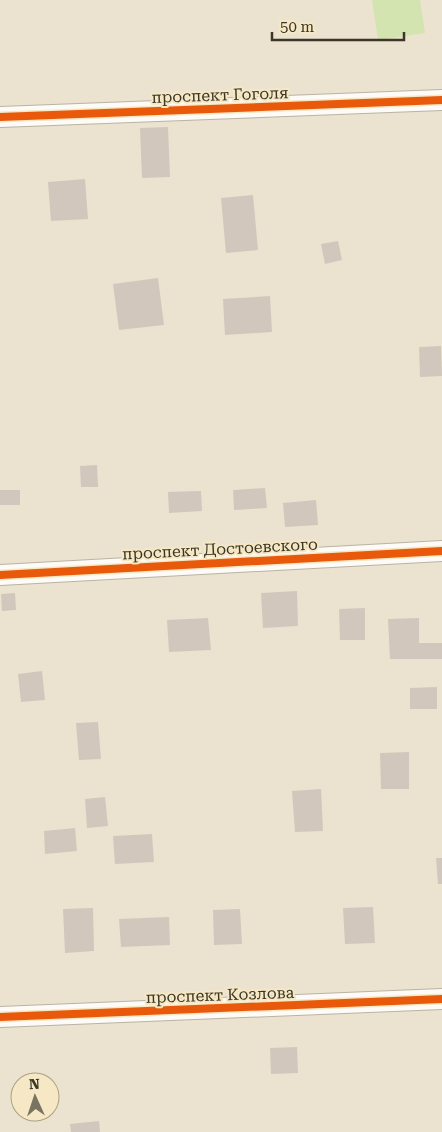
<svg xmlns="http://www.w3.org/2000/svg" width="442" height="1132" viewBox="0 0 442 1132" font-family="'Roboto Serif',serif">
<style>
.pitch{fill:#d4e4b0}
.building{fill:#d2c7bc}
.lines{fill:none;stroke-linecap:round;stroke-linejoin:round}
.minor-casing{stroke:#bab3a4;stroke-width:22}
.minor{stroke:#fcfbf8;stroke-width:20}
.cycleway-casing{stroke:#f6e8c4;stroke-width:11}
.cycleway{stroke:#e8590c;stroke-width:8}
.labels{text-anchor:middle;dominant-baseline:central;stroke-width:4;stroke-linejoin:round;paint-order:stroke}
.street-label{font-size:16px;fill:#3b3627;stroke:#f6e8c4}
</style>
<rect width="100%" height="100%" fill="#ebe3cf"/>
<path class="pitch" d="M372 0H420L425 33 378 40Z"/>
<g class="building">
<path d="M168 127 170 177 142 178 140 128Z"/>
<path d="M85 179 88 219 51 221 48 182Z"/>
<path d="M253 195 258 250 226 253 221 198Z"/>
<path d="M338 241 342 260 325 264 321 244Z"/>
<path d="M158 278 164 325 119 330 113 284Z"/>
<path d="M270 296 272 332 225 335 223 299Z"/>
<path d="M441 346 442 376 420 377 419 347Z"/>
<path d="M97 465 98 487H81L80 466Z"/>
<path d="M265 488 267 508 234 510 233 490Z"/>
<rect x="0" y="490" width="20" height="15"/>
<path d="M201 491 202 511 169 513 168 492Z"/>
<path d="M316 500 318 525 285 527 283 503Z"/>
<path d="M297 591 298 626 263 628 261 593Z"/>
<path d="M15 593 16 610 2 611 1 594Z"/>
<path d="M365 608V640H340L339 609Z"/>
<path d="M208 618 211 650 169 652 167 620Z"/>
<path d="M419 618V643H442V659H390L388 619Z"/>
<path d="M42 671 45 700 21 702 18 674Z"/>
<path d="M437 687V709H410V688Z"/>
<path d="M98 722 101 759 79 760 76 723Z"/>
<path d="M409 752V789H381L380 753Z"/>
<path d="M321 789 323 831 295 832 292 791Z"/>
<path d="M105 797 108 826 87 828 85 799Z"/>
<path d="M75 828 77 851 45 854 44 831Z"/>
<path d="M152 834 154 862 115 864 113 836Z"/>
<path d="M436 858H442V884H438Z"/>
<path d="M373 907 375 943 345 944 343 908Z"/>
<path d="M93 908 94 951 65 953 63 909Z"/>
<path d="M240 909 242 944 214 945 213 910Z"/>
<path d="M169 917 170 945 121 947 119 919Z"/>
<path d="M297 1047 298 1073 271 1074 270 1048Z"/>
<path d="M99 1121 100 1132H71L70 1124Z"/>
</g>
<g class="lines">
<defs>
<g id="minor">
<path d="M0 117 442 100"/>
<path d="M0 575 442 551"/>
<path d="M0 1017 442 999"/>
</g>
</defs>
<use href="#minor" class="minor-casing"/>
<use href="#minor" class="minor"/>
<defs>
<g id="cycleway">
<path d="M0 117 442 100"/>
<path d="M0 575 442 551"/>
<path d="M0 1017 442 999"/>
</g>
</defs>
<use href="#cycleway" class="cycleway-casing"/>
<use href="#cycleway" class="cycleway"/>
</g>
<g class="labels">
<g class="street-label">
<text transform="translate(220 95) rotate(-2)">проспект Гоголя</text>
<text transform="translate(220 549) rotate(-3)">проспект Достоевского</text>
<text transform="translate(220 995) rotate(-2)">проспект Козлова</text>
</g>
</g>
<g transform="translate(35 1097) rotate(357)"><circle r="24" fill="#f6e8c4" stroke="#aba185"/>
<path d="M0-4L9 19L0 12L-9 19Z" fill="#797362"/>
<text y="-8" font-size="14" font-weight="bold" text-anchor="middle" fill="#3b3627">N</text>
</g>
<path d="M272 32v8h132v-8" fill="none" stroke="#3b3627" stroke-width="2.5"/>
<text x="280" y="32" font-size="15" fill="#3b3627" stroke="#f6e8c4" stroke-width="4" paint-order="stroke">50 m</text>
</svg>
